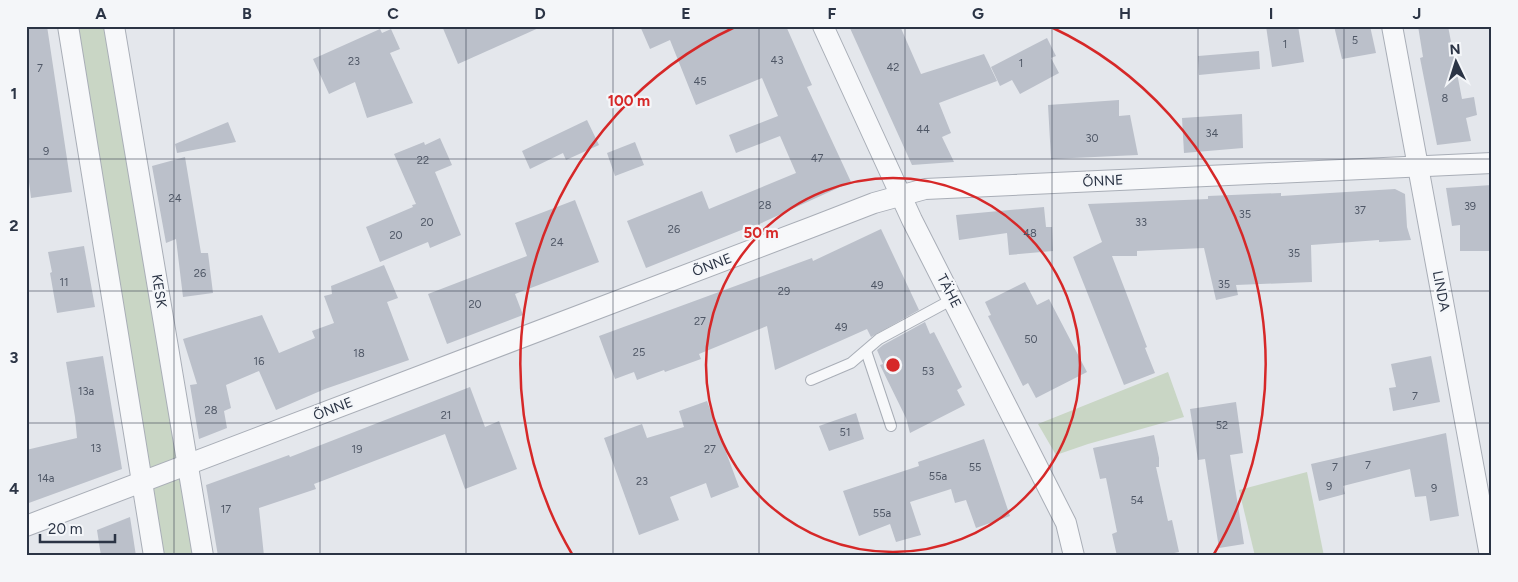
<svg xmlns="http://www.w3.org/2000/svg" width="1518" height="582" viewBox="0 0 1518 582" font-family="Figtree,sans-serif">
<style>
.green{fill:#c9d6c5}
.building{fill:#bbc0ca}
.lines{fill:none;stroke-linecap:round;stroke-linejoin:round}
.lane-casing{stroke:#a9aeb7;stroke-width:12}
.street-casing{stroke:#a9aeb7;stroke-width:22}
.lane{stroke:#f7f8fa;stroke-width:10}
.street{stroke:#f7f8fa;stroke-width:20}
.grid{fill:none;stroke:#2b3445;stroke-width:1;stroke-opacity:0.55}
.ring{fill:none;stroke:#d62828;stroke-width:2.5}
.labels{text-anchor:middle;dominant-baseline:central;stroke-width:4.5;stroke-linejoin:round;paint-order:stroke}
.number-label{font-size:11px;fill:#4f5766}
.street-label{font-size:14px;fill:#2b3445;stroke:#f4f6f9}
.centre{fill:#d62828;stroke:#f4f6f9;stroke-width:2.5}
.ring-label{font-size:15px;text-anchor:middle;font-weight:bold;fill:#d62828;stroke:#f4f6f9;stroke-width:4.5;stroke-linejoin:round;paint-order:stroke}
.neatline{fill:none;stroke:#2b3445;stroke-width:2}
.grid-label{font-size:16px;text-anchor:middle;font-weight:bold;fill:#2b3445}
</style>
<rect width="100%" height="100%" fill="#e4e7ec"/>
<g class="green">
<path d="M68 26H114L203 556H154Z"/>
<path d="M1168 372 1184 417 1088 444 1056 455 1038 424Z"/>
<path d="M1307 472 1324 556H1255L1239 490Z"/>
</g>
<g class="building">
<path d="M26 26H47L72 192 31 198 28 174H26Z"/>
<path d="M442 26H543L458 64Z"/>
<path d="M640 26H786L812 85 807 87 851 182 755 226 754 225 646 268 627 221 702 191 709 209 796 173 780 136 736 153 729 135 778 116 762 78 696 105 670 40 650 49Z"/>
<path d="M849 26H900L921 74 984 54 997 81 939 103 951 133 942 137 954 162 912 165Z"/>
<path d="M1266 26H1298L1304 62 1272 67Z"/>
<path d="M1334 26H1370L1376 53 1342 59Z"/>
<path d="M1418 26H1448L1462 99 1474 97 1477 115 1466 118 1471 141 1437 145 1420 58 1423 57Z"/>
<path d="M380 29 382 33 391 29 400 49 390 53 413 103 367 118 355 82 329 94 313 59Z"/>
<path d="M1047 38 1056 56 1051 58 1059 73 1020 94 1012 80 1000 86 991 67Z"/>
<path d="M1259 51 1260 69 1199 75 1198 56Z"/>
<path d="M1119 100V116L1130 115 1138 155 1051 159 1048 105Z"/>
<path d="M1242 114 1243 148 1184 153 1182 118Z"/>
<path d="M587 120 599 145 566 160 563 153 530 169 522 151Z"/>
<path d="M228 122 236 142 177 153 175 144Z"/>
<path d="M440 138 452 165 435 172 461 235 430 248 428 242 380 262 366 227 413 207 412 205 416 204 394 154 424 142 425 145Z"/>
<path d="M635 142 644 165 615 176 607 153Z"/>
<path d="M185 157 201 253H208L213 293 183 297 176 239 166 243 152 166Z"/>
<path d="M1492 185V251H1460V225L1452 226 1446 188Z"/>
<path d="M1395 189 1405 194 1407 227 1411 240 1379 242V240L1311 245 1312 282 1236 285 1238 295 1216 300 1204 248 1137 251V256H1112L1147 347 1145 348 1155 373 1124 385 1073 257 1102 242 1088 204 1208 199V196L1281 193V196Z"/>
<path d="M575 200 599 262 515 294 523 315 447 344 428 294 527 256 515 223Z"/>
<path d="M1044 207 1046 227H1052L1053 251 1009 255 1007 233 959 240 956 215Z"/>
<path d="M881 229 919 310 871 337 867 329 775 370 767 326 699 354 701 359 665 372 664 370 637 380 634 372 615 379 599 336 812 258 813 261Z"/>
<path d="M84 246 95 307 57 313 50 273 52 272 48 252Z"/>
<path d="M384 265 398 298 387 302 409 360 325 389 276 410 259 371 226 385 231 408 224 411 227 428 199 439 190 385 197 384 183 339 262 315 279 353 315 338 312 331 334 323 324 296 332 294 331 286Z"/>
<path d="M1025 282 1037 305 1049 299 1087 372 1036 398 1028 383 1023 386 988 316 991 315 985 302Z"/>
<path d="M925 322 930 334 934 332 962 387 957 390 965 405 910 433 906 418 880 365 883 364 877 350 883 345Z"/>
<path d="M103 356 122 469 26 504V450L77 438 75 417 66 362Z"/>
<path d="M1431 356 1440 402 1393 411 1389 388 1396 387 1391 364Z"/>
<path d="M470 387 485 427 499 421 517 469 465 489 445 434 314 484 316 489 259 508 264 556H218L206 485 289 455 290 457Z"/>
<path d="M707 401 739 487 711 498 706 483 670 497 679 520 639 535 604 438 642 424 647 438 684 427 679 411Z"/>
<path d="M1236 402 1243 453 1230 455 1244 544 1219 548 1205 459 1198 460 1190 409Z"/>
<path d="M856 413 864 439 829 451 819 426Z"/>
<path d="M1446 433 1459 516 1430 521 1426 496 1415 497 1410 469 1343 486 1345 494 1319 501 1311 464Z"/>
<path d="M1154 435 1159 458V467H1156L1168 521 1172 520 1179 552 1160 556H1117L1112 534 1117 532 1106 478 1100 479 1093 448Z"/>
<path d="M984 439 1010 516 976 528 966 500 955 503 951 489 910 502 921 535 896 542 890 524 859 536 843 491 919 466 918 462Z"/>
<path d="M130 517 136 556H101L97 530Z"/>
</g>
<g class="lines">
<defs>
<g id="lane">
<path d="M866 351 891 426"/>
<path d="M811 380 851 363 879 339 953 299"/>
</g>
<g id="street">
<path d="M68 26 154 556"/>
<path d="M114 26 203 556"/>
<path d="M823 26 912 220 1066 523 1074 556"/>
<path d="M1392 26 1490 556"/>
<path d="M26 526 812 227 874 203 925 189 1492 163"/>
</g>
</defs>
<use href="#lane" class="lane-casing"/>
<use href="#street" class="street-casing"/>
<use href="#lane" class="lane"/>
<use href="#street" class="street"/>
</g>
<path class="grid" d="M174 26V556M320 26V556M466 26V556M613 26V556M759 26V556M905 26V556M1052 26V556M1198 26V556M1344 26V556M26 159H1492M26 291H1492M26 423H1492"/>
<g class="ring">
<circle cx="893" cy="365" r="187"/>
<path d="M572 554A373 373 0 0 1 735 27M1051 27A373 373 0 0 1 1214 554"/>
</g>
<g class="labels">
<g class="number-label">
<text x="1355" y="40">5</text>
<text x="1285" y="44">1</text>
<text x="777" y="60">43</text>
<text x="354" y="61">23</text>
<text x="1021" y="63">1</text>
<text x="893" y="67">42</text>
<text x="40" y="68">7</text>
<text x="700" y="81">45</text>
<text x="1445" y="98">8</text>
<text x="923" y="129">44</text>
<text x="1212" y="133">34</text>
<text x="1092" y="138">30</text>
<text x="46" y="151">9</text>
<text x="817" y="158">47</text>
<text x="423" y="160">22</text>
<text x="175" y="198">24</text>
<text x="765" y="205">28</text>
<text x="1470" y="206">39</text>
<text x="1360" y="210">37</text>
<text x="1245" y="214">35</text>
<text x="427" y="222">20</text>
<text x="1141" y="222">33</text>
<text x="674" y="229">26</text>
<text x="1030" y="233">48</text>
<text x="396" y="235">20</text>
<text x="557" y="242">24</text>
<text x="1294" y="253">35</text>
<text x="200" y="273">26</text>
<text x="64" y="282">11</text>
<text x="1224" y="284">35</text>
<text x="877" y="285">49</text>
<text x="784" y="291">29</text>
<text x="475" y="304">20</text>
<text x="700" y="321">27</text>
<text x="841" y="327">49</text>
<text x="1031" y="339">50</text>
<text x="639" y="352">25</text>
<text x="359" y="353">18</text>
<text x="259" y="361">16</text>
<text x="928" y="371">53</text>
<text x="86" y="391">13a</text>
<text x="1415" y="396">7</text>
<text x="211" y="410">28</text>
<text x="446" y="415">21</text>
<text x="1222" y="425">52</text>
<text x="845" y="432">51</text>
<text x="96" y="448">13</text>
<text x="357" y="449">19</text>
<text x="710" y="449">27</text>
<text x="1368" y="465">7</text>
<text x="975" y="467">55</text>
<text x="1335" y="467">7</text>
<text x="938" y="476">55a</text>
<text x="46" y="478">14a</text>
<text x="642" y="481">23</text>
<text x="1329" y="486">9</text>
<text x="1434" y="488">9</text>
<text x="1137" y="500">54</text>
<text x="226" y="509">17</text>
<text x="882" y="513">55a</text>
</g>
<g class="street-label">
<text transform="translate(1103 181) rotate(-3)">ÕNNE</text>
<text transform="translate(712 265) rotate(-21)">ÕNNE</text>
<text transform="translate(159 291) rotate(81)">KESK</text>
<text transform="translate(949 291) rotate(63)">TÄHE</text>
<text transform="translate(1441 291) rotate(79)">LINDA</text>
<text transform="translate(333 409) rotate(-21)">ÕNNE</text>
</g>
</g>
<circle cx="893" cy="365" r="8" class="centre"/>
<g class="ring-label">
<text x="629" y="106">100 m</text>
<text x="761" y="238">50 m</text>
</g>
<rect width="1518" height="582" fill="none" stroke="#f4f6f9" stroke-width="55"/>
<g transform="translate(1456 62) rotate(356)" stroke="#f4f6f9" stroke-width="4" paint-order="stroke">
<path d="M0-4L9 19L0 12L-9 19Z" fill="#2b3445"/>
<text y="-8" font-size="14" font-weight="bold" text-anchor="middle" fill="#2b3445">N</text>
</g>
<path d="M40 534v8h75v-8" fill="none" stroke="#2b3445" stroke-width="2.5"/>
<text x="48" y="534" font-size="15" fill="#2b3445" stroke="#f4f6f9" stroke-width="4" paint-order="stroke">20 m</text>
<rect x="28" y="28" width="1462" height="526" class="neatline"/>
<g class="grid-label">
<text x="101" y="19">A</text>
<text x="247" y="19">B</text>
<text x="393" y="19">C</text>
<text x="540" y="19">D</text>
<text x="686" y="19">E</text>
<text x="832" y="19">F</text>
<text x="978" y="19">G</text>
<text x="1125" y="19">H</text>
<text x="1271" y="19">I</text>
<text x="1417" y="19">J</text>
<text x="14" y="99">1</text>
<text x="14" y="231">2</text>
<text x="14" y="363">3</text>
<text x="14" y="494">4</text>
</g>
</svg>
